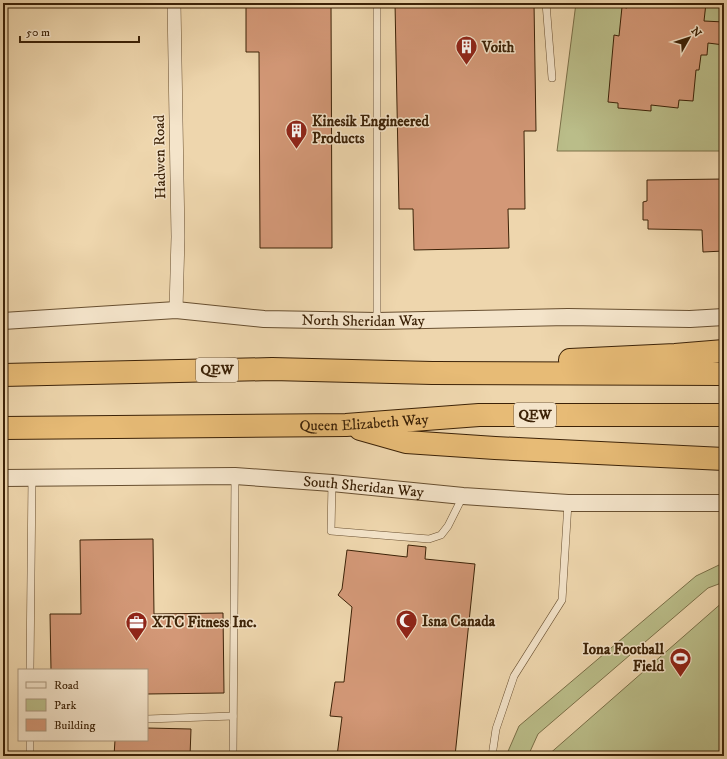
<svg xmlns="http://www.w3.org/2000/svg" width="727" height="759" viewBox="0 0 727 759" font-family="'IM FELL DW Pica',serif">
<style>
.green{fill:#babd89;stroke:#7b7048}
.building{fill:#d39877;stroke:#3c2207}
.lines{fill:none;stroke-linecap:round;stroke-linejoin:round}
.service-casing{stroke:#684f30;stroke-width:8}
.minor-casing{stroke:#684f30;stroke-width:14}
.tertiary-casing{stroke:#684f30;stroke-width:18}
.motorway-casing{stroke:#3c2207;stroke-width:24}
.service{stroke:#f4e4ca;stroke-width:7}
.minor{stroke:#f4e4ca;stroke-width:13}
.tertiary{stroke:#f4e4ca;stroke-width:16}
.motorway{stroke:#e7bb76;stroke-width:22}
.labels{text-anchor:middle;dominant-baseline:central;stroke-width:3;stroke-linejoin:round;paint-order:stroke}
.shield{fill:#f4e4ca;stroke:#735c42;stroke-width:1}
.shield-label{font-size:14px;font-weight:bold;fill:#3c2207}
.poi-label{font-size:15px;font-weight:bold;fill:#3c2207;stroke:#f4e4ca;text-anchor:start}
.street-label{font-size:15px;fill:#3c2207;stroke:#f4e4ca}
</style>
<rect width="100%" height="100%" fill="#eed6ad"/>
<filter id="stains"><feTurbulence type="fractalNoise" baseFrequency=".005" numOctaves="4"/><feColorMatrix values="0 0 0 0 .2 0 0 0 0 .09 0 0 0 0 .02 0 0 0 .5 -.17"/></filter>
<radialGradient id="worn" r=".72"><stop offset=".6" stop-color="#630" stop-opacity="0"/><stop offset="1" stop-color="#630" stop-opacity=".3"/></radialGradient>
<g class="green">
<path d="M576 3H724V151H557Z"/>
<path d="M724 564V582L708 588 538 734 528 756H506L519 726 696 576 719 565Z"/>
<path d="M724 601V756H547Z"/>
</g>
<g class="building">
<path d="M246 3H331L332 248H260L259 52H246Z"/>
<path d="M395 3H534L536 131H524L525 209H508L509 248 414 250 413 209H399Z"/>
<path d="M628 3H706L704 21 724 22V45L708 43 707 55H701L699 70H696L693 101 679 100 678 108 651 105V111L618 108V103L608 102 614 35 619 36 622 7 627 8Z"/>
<path d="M724 179V251L703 252 702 230 648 229V220H643V202L647 201V180Z"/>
<path d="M153 539 154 614 223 613 224 693 147 694V670H51L50 614H81L80 540Z"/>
<path d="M408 545 426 547 425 559 475 564 455 756H337L342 717 330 716 335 682H344L352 607 338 595 342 589 347 550 407 557Z"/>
<path d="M147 728 191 729 190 756H114L115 740H147Z"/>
</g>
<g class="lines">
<defs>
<g id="service">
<path d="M377 3V321"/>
<path d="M546 3 552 78"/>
<path d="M332 483 331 531 429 539 441 535 448 526 463 496"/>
<path d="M30 670 32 477"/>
<path d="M147 719 233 716"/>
<path d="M30 756V740"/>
<path d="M233 756 235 476"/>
<path d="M492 756 496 729 514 676 562 600 568 503"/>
</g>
<path id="minor" d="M174 3 178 237 176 310"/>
<g id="tertiary">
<path id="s1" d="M3 321 176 310 264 319 377 321 568 317 690 319 724 317"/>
<path id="s2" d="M3 478 235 476 332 483 463 496 568 503H724"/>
</g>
<g id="motorway">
<path d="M570 360 675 355 724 351"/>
<path d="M3 375 272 369 432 373 724 374"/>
<path id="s3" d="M3 428 346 425 479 415H724"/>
<path d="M360 429 406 442 495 448 724 459"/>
</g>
</defs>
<use href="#service" class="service-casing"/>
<use href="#minor" class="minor-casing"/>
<use href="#tertiary" class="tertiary-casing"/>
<use href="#motorway" class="motorway-casing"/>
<use href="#service" class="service"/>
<use href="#minor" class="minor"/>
<use href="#tertiary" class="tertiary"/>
<use href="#motorway" class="motorway"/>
</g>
<defs>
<symbol id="building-pin" viewBox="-11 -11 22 30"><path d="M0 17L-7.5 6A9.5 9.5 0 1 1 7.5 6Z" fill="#8f2418" stroke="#f4e4ca"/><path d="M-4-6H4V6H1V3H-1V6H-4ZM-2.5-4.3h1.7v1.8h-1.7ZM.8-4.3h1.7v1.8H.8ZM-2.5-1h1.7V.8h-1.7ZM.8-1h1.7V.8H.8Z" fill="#fff"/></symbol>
<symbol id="mosque-pin" viewBox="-11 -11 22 30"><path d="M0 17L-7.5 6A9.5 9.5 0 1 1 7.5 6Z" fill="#8f2418" stroke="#f4e4ca"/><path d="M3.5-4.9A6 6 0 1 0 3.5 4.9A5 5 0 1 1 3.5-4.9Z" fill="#fff"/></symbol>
<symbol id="office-pin" viewBox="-11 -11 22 30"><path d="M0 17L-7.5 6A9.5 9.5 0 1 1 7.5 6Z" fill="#8f2418" stroke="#f4e4ca"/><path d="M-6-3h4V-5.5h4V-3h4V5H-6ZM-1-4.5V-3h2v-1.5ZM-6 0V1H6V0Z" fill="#fff"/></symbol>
<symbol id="stadium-pin" viewBox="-11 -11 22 30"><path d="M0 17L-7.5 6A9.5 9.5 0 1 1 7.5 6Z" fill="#8f2418" stroke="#f4e4ca"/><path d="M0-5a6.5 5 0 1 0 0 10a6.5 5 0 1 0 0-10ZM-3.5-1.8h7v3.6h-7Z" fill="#fff"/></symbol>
</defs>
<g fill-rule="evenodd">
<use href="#building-pin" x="454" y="34" width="25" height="34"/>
<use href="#building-pin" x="284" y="118" width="25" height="34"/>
<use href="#mosque-pin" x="394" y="608" width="25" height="34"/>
<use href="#office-pin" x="124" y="610" width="25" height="34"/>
<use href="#stadium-pin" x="668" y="646" width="25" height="34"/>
</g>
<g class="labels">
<g class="shield">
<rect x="196" y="358" width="42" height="24" rx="3"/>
<rect x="514" y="403" width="42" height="24" rx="3"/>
</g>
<g class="shield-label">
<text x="217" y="370">QEW</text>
<text x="535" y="415">QEW</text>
</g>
<g class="poi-label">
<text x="482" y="47">Voith</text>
<text x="312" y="121">Kinesik Engineered<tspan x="312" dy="17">Products</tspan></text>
<text x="422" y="621">Isna Canada</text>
<text x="152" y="622">XTC Fitness Inc.</text>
<text x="664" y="649" text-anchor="end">Iona Football<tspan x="664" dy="17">Field</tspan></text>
</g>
<g class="street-label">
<text transform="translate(160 157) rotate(-91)">Hadwen Road</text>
<text stroke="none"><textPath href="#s1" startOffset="361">North Sheridan Way</textPath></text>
<text stroke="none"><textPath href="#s3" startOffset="361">Queen Elizabeth Way</textPath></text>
<text stroke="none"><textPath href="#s2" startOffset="361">South Sheridan Way</textPath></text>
</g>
</g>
<rect width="727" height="759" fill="none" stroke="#eed6ad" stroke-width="16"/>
<rect x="4" y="4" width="719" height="751" fill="none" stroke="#3c2207" stroke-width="2"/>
<rect x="8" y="8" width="711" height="743" fill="none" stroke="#3c2207"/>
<rect x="18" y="669" width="130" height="72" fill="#f4e4ca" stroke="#aa967c"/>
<rect x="26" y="682" width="20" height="6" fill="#f4e4ca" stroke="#aa967c"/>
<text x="54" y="689" font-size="12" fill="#3c2207">Road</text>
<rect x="26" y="699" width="20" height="12" fill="#babd89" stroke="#aa967c"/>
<text x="54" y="709" font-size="12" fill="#3c2207">Park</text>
<rect x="26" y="719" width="20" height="12" fill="#d39877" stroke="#aa967c"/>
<text x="54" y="729" font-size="12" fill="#3c2207">Building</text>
<g transform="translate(689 38) rotate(51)" stroke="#f4e4ca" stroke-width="3" paint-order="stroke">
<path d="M0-3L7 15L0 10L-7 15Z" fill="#3c2207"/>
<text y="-6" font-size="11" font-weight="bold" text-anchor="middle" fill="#3c2207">N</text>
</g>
<path d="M20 36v6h119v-6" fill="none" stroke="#3c2207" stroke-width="2"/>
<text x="26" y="36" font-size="12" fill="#3c2207" stroke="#f4e4ca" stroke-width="3" paint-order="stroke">50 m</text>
<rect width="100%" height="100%" filter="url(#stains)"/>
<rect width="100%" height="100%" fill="url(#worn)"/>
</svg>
